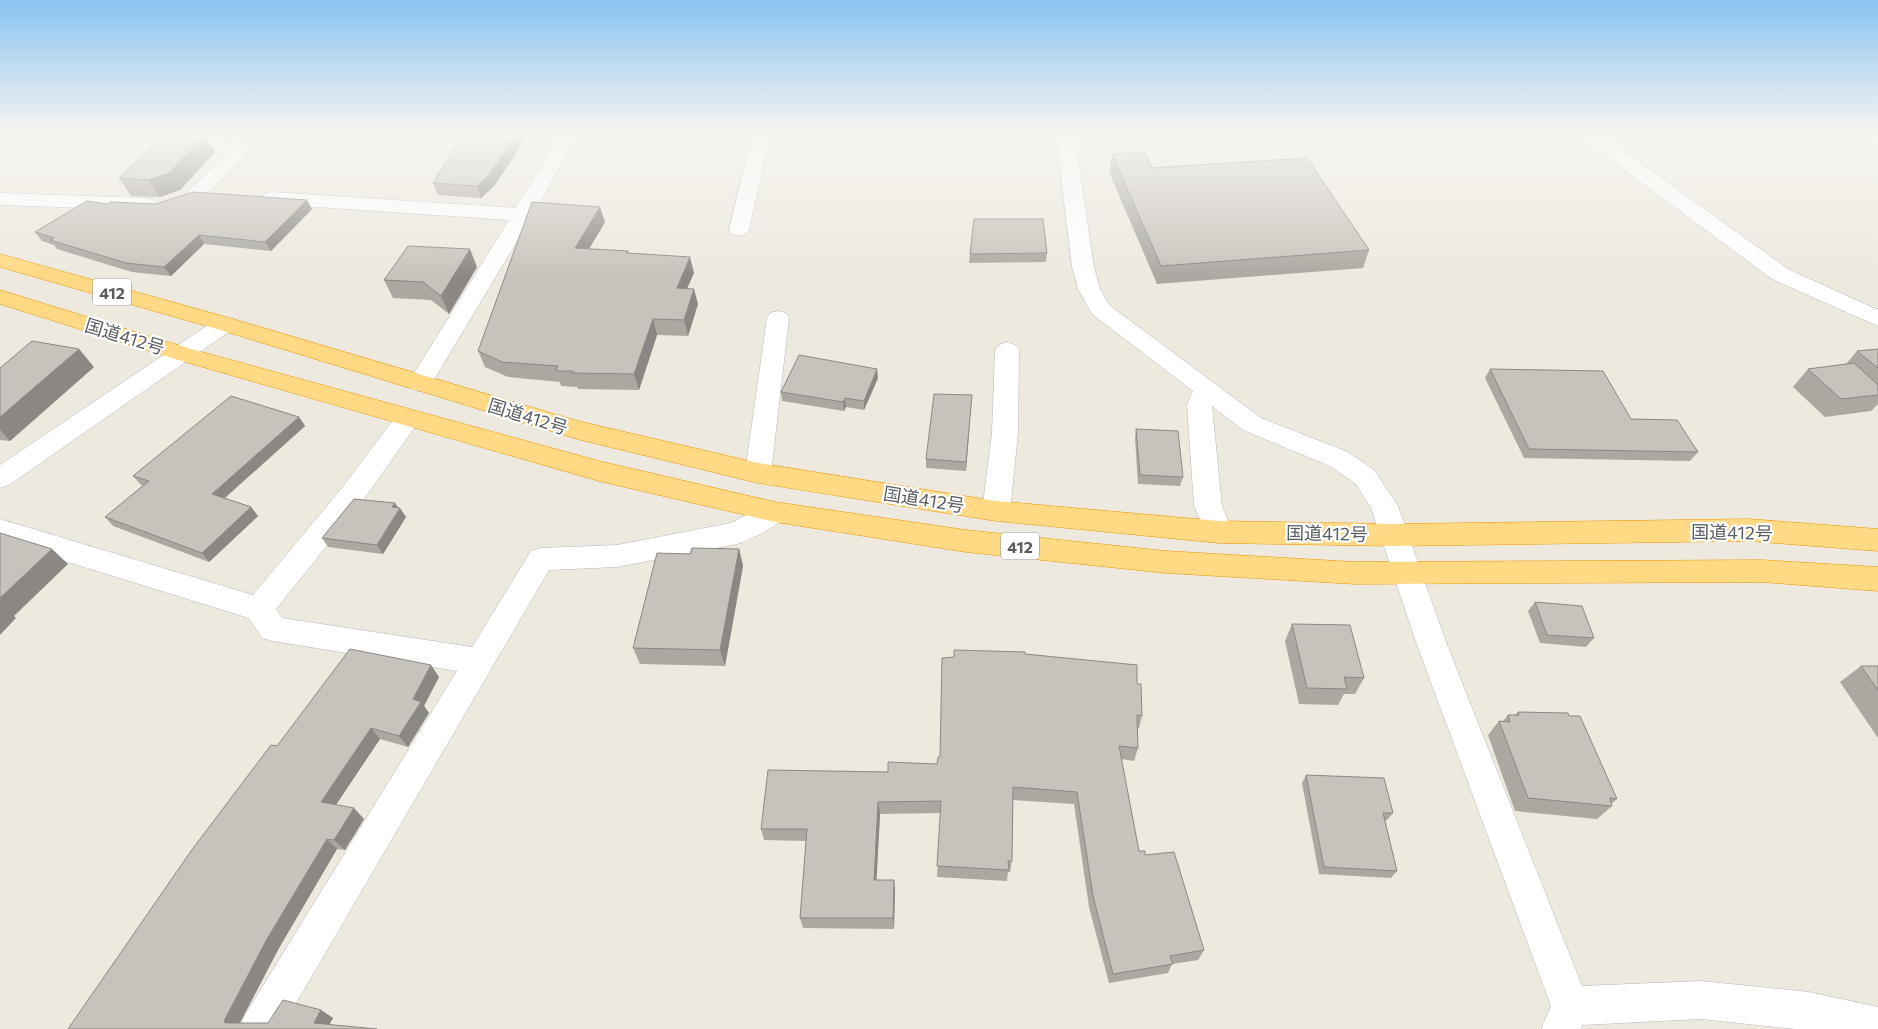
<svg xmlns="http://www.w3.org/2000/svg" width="1878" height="1029" viewBox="0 0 1878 1029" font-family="Commissioner,'Noto Sans JP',sans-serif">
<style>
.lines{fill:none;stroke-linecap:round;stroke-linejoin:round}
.street-casing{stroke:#b5b8bd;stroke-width:1}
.secondary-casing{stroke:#b5babf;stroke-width:1}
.highway-casing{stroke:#eb9500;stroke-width:1}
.street{fill:#fff;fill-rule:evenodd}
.secondary{fill:#fff;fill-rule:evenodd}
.highway{fill:#ffd983;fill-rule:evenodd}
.wall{fill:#aba8a2}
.shaded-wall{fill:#8b8884}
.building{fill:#c7c3bc;stroke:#8b8884}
.labels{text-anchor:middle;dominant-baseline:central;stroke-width:4.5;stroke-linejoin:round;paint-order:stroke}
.shield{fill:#fff;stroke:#8a8e90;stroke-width:1}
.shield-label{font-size:16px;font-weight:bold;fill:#585d61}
.street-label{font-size:18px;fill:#585d61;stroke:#fff}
</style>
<rect width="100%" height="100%" fill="#ede9df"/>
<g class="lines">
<defs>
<g id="street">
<path d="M194 134H212L213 138 242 143 246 155 203 197 196 199 189 197 186 193 226 154V152L197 147 195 143Z"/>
<path d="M560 134H578L532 216 432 383 429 389 420 391 411 389 408 383 509 220 272 204 265 202 262 198 265 194 272 192 516 208Z"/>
<path d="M752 134H770L749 230 746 234 739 236 732 234 729 230Z"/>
<path d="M1056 134H1074L1094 267 1100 289 1109 305 1261 418 1348 452 1374 470 1398 506 1446 642 1582 986 1701 981 1809 992 1878 1007V1029H1795L1701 1019 1582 1025 1581 1029H1541L1551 1006 1416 642 1371 508 1356 484 1330 466 1243 430 1212 406 1222 506 1233 532 1229 540 1219 543 1209 540 1194 506 1187 404 1193 391 1092 314 1078 289 1072 267Z"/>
<path d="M1579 134H1600L1788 269 1878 310V326L1772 279 1581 138Z"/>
<path d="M0 193 146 198 153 200 156 204 153 208 146 210 0 205Z"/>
<path d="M778 311 786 313 789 318 771 473 767 480 758 483 749 480 745 473 767 318 770 313Z"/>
<path d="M1007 342 1015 345 1019 350 1018 433 1010 511 1006 518 996 521 986 518 982 511 992 433 995 350 999 345Z"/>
<path d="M408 409 417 412 421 418 417 424 362 502 276 609 282 618 472 647 531 551 541 548 617 545 731 523 765 505 775 502 785 505 789 512C781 525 752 539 737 544L617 567 549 570 281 1029H239L245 1015 457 671 273 641 262 638 249 618 0 541V519L253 595 342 488 399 412Z"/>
</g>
<path id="secondary" d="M225 317 233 319 237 324 233 329 9 485 0 488V465L217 319Z"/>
<g id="highway">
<path d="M0 254 233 319 578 421 758 463 996 501 1219 521 1394 524 1749 519 1878 529V551L1749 541 1394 546 1219 543 996 521 758 483 577 439 217 329 0 267Z"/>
<path d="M0 290 191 349 599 461 775 502 966 530 1166 551 1355 562 1762 560 1878 567V591L1762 582 1355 584 1166 573 966 552 775 522 599 481 175 359 0 304Z"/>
</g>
</defs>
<use href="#street" class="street-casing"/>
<use href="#secondary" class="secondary-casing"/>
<use href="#highway" class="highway-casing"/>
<use href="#street" class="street"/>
<use href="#secondary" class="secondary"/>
<use href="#highway" class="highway"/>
</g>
<g class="wall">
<path d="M213 134H232L228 139 215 136Z"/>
<path d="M463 134H529L494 186 481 198 438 195 433 183Z"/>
<path d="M205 135 215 152 180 190 160 197 131 196 119 178Z"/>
<path d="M1112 154 1152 168 1369 250 1363 268 1157 284 1109 172Z"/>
<path d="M108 204 312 209 271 251 204 244 171 276 132 272 57 249 54 245 42 241 35 232Z"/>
<path d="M605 222 589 249 628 251 629 254 694 273 687 288 698 304 688 336 657 335 639 390 578 389 577 387 561 386 560 382 508 377 485 367 478 351Z"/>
<path d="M1047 253 1046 262 969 263 970 254Z"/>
<path d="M477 267 449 314 431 300 393 298 384 280Z"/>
<path d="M1878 349V404L1871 411 1825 417 1793 387 1808 369 1846 364 1857 351Z"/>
<path d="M94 367 10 441 0 440V368Z"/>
<path d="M1490 369 1631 419 1698 452 1690 461 1524 458 1485 378Z"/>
<path d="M878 378 864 410 846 407 844 411 782 401 781 392Z"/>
<path d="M971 405 966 471 926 468V459Z"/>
<path d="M299 417 305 426 225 498 251 507 258 516 209 562 113 526 105 517 143 485H141L133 476Z"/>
<path d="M1136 429 1183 477 1180 486 1138 484 1135 438Z"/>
<path d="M395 503 406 517 383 554 328 547 322 538Z"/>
<path d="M739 549 743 566 725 666 640 664 633 648 690 554Z"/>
<path d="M1535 602 1594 638 1586 647 1540 643 1528 611Z"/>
<path d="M1292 624 1364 678 1355 694H1344L1338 705 1299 704 1285 641Z"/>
<path d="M1025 654 1137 684 1142 716 1139 728H1137L1138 748 1134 761 1121 759 1139 851 1145 855 1204 950 1198 960 1172 964 1168 973 1109 983 1089 907 1074 804 1013 800 1012 861 1010 872H1008L1007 881 937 877 941 813 880 814 876 880H894L895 891 894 929 803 928 800 918 806 841 764 840 761 829 888 772 937 764 940 757Z"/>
<path d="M1861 666H1878V738L1840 682Z"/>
<path d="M439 677 424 706 429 713 408 747 380 739 336 805 364 819 345 850 337 849 279 948 240 1023H268L321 1010 333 1018 329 1024 68 1029 277 746Z"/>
<path d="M1518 712 1569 716 1617 799 1611 804 1612 806 1597 819 1515 811 1488 735 1499 721H1503L1508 715H1515Z"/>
<path d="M1306 775 1393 813 1387 820H1385L1397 871 1391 878 1319 874 1302 783Z"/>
</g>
<g class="shaded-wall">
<path d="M225 134H232L228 139Z"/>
<path d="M517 134H529L494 186 481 198 477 186Z"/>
<path d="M205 135 215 152 180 190 160 197 148 180Z"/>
<path d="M307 200 312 209 271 251 265 242Z"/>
<path d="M600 207 605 222 580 264 575 248Z"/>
<path d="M199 235 204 244 171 276 164 267Z"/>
<path d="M470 249 477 267 449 314 441 296Z"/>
<path d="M690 257 694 273 680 304 677 288Z"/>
<path d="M694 289 698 304 688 336 684 320Z"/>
<path d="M653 319 657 335 639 390 634 374Z"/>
<path d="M79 349 94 367 10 441 0 430V417Z"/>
<path d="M877 369 878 378 864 410V401Z"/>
<path d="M972 395 971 405 966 471V462Z"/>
<path d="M845 398 846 407 844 411 843 402Z"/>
<path d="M299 417 305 426 219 503 212 494Z"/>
<path d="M395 503 399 510 400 508 406 517 383 554 377 545 392 507Z"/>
<path d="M251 507 258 516 209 562 202 553Z"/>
<path d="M52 549 68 564 14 616 16 618 0 635V598Z"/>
<path d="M739 549 743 566 725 666 720 650Z"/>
<path d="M431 665 439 677 424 706 429 713 408 747 399 736 413 699Z"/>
<path d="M371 728 380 739 331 812 321 802Z"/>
<path d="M878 802 880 814 876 891 874 880Z"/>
<path d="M354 808 364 819 345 850 334 840Z"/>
<path d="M327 839 337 849 279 948 237 1028 225 1023 224 1021 267 939Z"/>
<path d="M894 880 895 891 894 929 893 918Z"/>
<path d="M321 1010 333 1018 327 1029 314 1023Z"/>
</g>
<g class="building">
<path d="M164 134H200L205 135 169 173 148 180 119 178Z"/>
<path d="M463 134H517L490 174 477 186 433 183Z"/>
<path d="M1144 152 1152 168 1307 158 1369 250 1161 266 1112 154Z"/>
<path d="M193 192 307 200 265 242 199 235 164 267 126 263 50 240 54 238 35 232 87 201 108 204 110 202 156 204Z"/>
<path d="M532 202 600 207 575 248 628 251 627 253 690 257 677 288 694 289 684 320 653 319 634 374 573 373V371H556L558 366 502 362 478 351Z"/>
<path d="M974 219H1043L1047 253 970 254Z"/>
<path d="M408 246 470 249 441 296 423 282 384 280Z"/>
<path d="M32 341 79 349 0 417V368Z"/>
<path d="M1878 349V368L1857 351Z"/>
<path d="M799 355 877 369 864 401 845 398 843 402 781 392Z"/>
<path d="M1854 363 1878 385V395L1841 399 1808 369Z"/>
<path d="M1490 369 1603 371 1631 419 1677 420 1698 452 1529 449Z"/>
<path d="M934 394 972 395 966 462 926 459Z"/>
<path d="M231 396 299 417 212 494 251 507 202 553 105 517 149 481 133 476Z"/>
<path d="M1136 429 1178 431 1183 477 1140 475Z"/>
<path d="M354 499 395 503 392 507 400 508 377 545 322 538Z"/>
<path d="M0 533 52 549 0 598Z"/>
<path d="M692 548 739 549 720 650 633 648 657 553 690 554Z"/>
<path d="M1535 602 1582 606 1594 638 1547 635Z"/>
<path d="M1292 624 1350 625 1364 678 1344 677 1347 689 1307 688Z"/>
<path d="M350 649 431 665 413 699 421 702 399 736 371 728 321 802 354 808 334 840 327 839 267 939 224 1021 225 1023H268L283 1000 321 1010 314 1023 377 1029H68L191 851 271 745 277 746Z"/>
<path d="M954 650 1025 652V654L1137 665V684H1141L1142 716 1137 715 1138 748 1119 746 1139 851H1145V855L1174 852 1204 950 1170 956 1173 964 1113 974 1093 896 1077 792 1013 787 1012 861H1008L1009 870 937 866 941 801 878 802 874 880H894L893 918H800L807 829H761L768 770 888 772V762L937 764 938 757H940L942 658 954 657Z"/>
<path d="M1861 666H1878V690Z"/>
<path d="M1518 712 1568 713 1569 716H1580L1617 799 1610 798 1612 806 1528 798 1499 721 1510 722 1508 715H1519Z"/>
<path d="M1306 775 1384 778 1393 813H1383L1397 871 1324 867Z"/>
</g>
<linearGradient id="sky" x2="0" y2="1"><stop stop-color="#89c3f1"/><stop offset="0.48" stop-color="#f7f5f1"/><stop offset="1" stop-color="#f7f5f1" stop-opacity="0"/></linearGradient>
<rect width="1878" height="278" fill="url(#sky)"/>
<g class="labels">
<g class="shield">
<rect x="93" y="278.5" width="38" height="27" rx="4"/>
<rect x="1001" y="532.5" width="38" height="27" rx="4"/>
</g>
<g class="shield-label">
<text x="112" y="292">412</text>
<text x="1020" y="546">412</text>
</g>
<g class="street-label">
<text transform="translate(125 336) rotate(17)">国道412号</text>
<text transform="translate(528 416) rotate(17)">国道412号</text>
<text transform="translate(924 499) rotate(9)">国道412号</text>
<text transform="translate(1732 532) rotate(1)">国道412号</text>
<text transform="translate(1327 533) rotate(1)">国道412号</text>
</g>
</g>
</svg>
